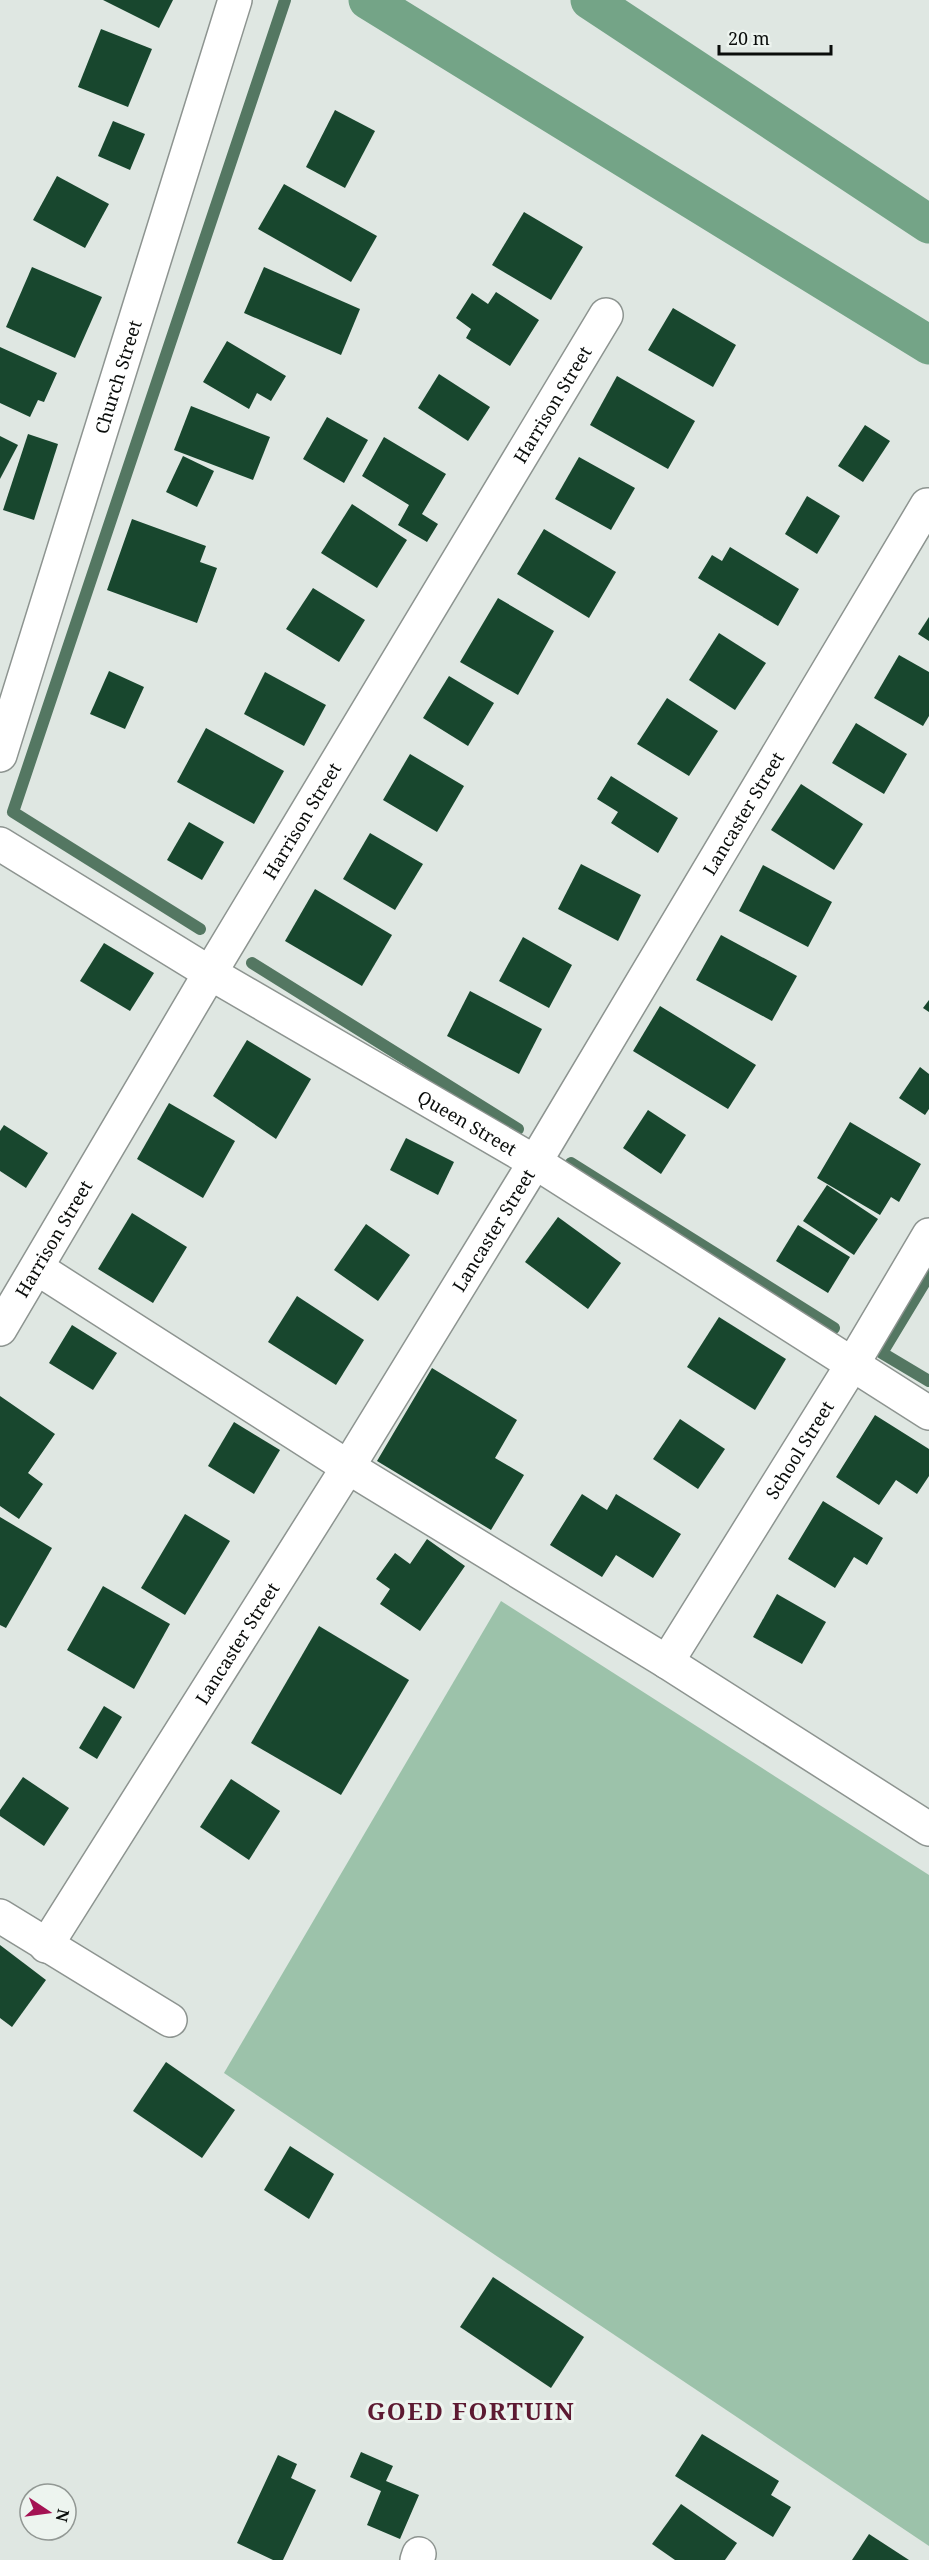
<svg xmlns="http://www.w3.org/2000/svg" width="929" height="2560" viewBox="0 0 929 2560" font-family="'Noto Serif',serif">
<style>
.green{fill:#9cc2aa}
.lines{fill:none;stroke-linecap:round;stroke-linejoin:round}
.stream{stroke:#547762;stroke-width:12}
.canal{stroke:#74a487;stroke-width:39}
.building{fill:#18472e}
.minor-casing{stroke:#8d9490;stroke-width:36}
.minor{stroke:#fff;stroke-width:33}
.labels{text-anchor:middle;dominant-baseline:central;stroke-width:6;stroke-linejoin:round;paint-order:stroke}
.street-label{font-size:18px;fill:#0a0d0b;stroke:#edf4ef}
.district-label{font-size:24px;font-weight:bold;letter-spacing:1.5px;fill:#5d1a32;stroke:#edf4ef}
</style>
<rect width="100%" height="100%" fill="#dfe7e2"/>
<path class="green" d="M501 1601 929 1875V2546L224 2073Z"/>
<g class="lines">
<g class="stream">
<path d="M200 929 13 812 285 0"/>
<path d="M252 963 518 1129"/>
<path d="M571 1163 834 1328"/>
<path d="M929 1275 882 1353 929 1381"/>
</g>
<g class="canal">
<path d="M368 0 929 345"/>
<path d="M590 0 929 224"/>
</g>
</g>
<g class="building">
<path d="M103 0H173L159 28Z"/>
<path d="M101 29 152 49 128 107 78 87Z"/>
<path d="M335 110 375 131 345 188 306 167Z"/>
<path d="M113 121 145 134 130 170 98 156Z"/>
<path d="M57 176 109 204 85 248 33 220Z"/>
<path d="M284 184 377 236 351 282 258 229Z"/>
<path d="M524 212 583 247 551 300 492 265Z"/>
<path d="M32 267 102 297 75 358 6 327Z"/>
<path d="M264 267 360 309 341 355 244 313Z"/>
<path d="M496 292 539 320 510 366 466 338 471 329 456 318 472 293 488 304Z"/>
<path d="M673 308 736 345 713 387 648 350Z"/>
<path d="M227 341 286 376 271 401 257 393 249 409 203 382Z"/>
<path d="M0 347 57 373 44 402 38 400 30 417 0 403Z"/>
<path d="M439 374 490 407 468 441 418 408Z"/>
<path d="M617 376 695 421 668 469 590 425Z"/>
<path d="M191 406 270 437 253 480 174 450Z"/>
<path d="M327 417 368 440 344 483 303 459Z"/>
<path d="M865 425 890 441 863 482 838 466Z"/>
<path d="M28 434 58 444 34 520 3 510Z"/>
<path d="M0 436 18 445 0 479Z"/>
<path d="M384 437 446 474 422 514 438 524 427 542 398 525 409 505 362 476Z"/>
<path d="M183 456 214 471 197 507 166 492Z"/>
<path d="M579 457 635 488 611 530 555 499Z"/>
<path d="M807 496 840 516 817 554 785 534Z"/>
<path d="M352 504 407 540 377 588 321 553Z"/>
<path d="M132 519 206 546 200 562 217 568 197 623 107 590Z"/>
<path d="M544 529 616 572 589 618 517 574Z"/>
<path d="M730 547 799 589 778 626 698 578 712 555 722 561Z"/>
<path d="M313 588 365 620 339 662 286 629Z"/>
<path d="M498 598 554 631 518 695 460 662Z"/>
<path d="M929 617V641L918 634Z"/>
<path d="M719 633 766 663 735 710 689 680Z"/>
<path d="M899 655 929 672V716L923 726 874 698Z"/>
<path d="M109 671 144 687 125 729 90 714Z"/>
<path d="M265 672 326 705 304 746 244 714Z"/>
<path d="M449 676 494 703 468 746 423 718Z"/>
<path d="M667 698 718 731 689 776 637 744Z"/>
<path d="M856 723 907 754 884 794 832 763Z"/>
<path d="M206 728 284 771 254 824 177 782Z"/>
<path d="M410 754 464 786 437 832 383 800Z"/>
<path d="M611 776 678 818 658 853 611 823 618 812 597 799Z"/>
<path d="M801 784 863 824 834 870 771 830Z"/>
<path d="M189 822 224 842 202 880 167 860Z"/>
<path d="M370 833 423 864 395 910 343 879Z"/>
<path d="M581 864 641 895 618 941 558 909Z"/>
<path d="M763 865 832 902 808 947 739 911Z"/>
<path d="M315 889 392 935 362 986 285 941Z"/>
<path d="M721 935 797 976 772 1021 696 980Z"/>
<path d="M523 937 572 965 549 1008 499 981Z"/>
<path d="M104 943 154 973 130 1011 80 981Z"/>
<path d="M470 991 542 1029 519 1074 447 1036Z"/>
<path d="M929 1000V1012L923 1008Z"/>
<path d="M660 1006 756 1065 728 1109 633 1051Z"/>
<path d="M247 1040 311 1079 276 1139 213 1096Z"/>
<path d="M920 1067 929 1074V1109L925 1115 899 1098Z"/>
<path d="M169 1103 235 1141 203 1198 137 1159Z"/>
<path d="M648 1110 686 1135 661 1174 623 1148Z"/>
<path d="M850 1122 921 1164 899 1202 891 1197 880 1215 817 1178Z"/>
<path d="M4 1125 48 1153 26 1188 0 1171V1131Z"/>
<path d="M406 1138 454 1162 438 1195 390 1170Z"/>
<path d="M827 1185 878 1219 854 1255 803 1221Z"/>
<path d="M132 1213 187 1247 153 1303 98 1269Z"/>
<path d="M558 1217 621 1263 588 1309 525 1262Z"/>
<path d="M366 1224 410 1255 378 1301 334 1270Z"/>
<path d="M798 1225 850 1257 828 1293 776 1261Z"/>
<path d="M297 1296 364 1340 336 1385 268 1342Z"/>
<path d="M719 1317 786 1359 755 1410 687 1367Z"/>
<path d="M72 1325 117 1353 93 1390 49 1363Z"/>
<path d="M432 1368 517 1420 495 1458 524 1475 491 1530 377 1461Z"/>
<path d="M0 1396 55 1434 28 1473 43 1484 19 1519 0 1506Z"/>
<path d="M875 1415 929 1449V1476L917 1494 896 1480 879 1505 836 1477Z"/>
<path d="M680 1419 725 1449 698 1489 653 1459Z"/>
<path d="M234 1422 280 1450 254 1494 208 1466Z"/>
<path d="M582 1494 607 1510 616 1494 681 1534 653 1578 616 1555 602 1577 550 1545Z"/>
<path d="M823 1501 883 1538 867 1565 854 1557 835 1588 788 1559Z"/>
<path d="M185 1514 230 1541 185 1615 141 1588Z"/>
<path d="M0 1517 52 1548 6 1628 0 1625Z"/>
<path d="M427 1539 465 1566 420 1631 380 1604 390 1589 376 1579 395 1553 410 1564Z"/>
<path d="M103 1586 170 1624 134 1689 67 1650Z"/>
<path d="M777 1594 826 1622 802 1664 753 1637Z"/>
<path d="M319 1626 409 1680 341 1795 251 1743Z"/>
<path d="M104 1706 122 1717 97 1759 79 1748Z"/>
<path d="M23 1777 69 1808 44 1846 0 1816V1810Z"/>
<path d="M231 1779 280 1811 249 1860 200 1827Z"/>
<path d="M0 1945 46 1980 12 2027 0 2018Z"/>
<path d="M166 2062 235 2110 202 2158 133 2111Z"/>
<path d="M290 2146 334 2174 309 2219 264 2190Z"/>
<path d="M493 2277 584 2337 551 2388 460 2327Z"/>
<path d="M702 2434 779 2481 771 2495 791 2507 773 2537 675 2476Z"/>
<path d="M361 2452 393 2466 386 2481 419 2495 400 2539 367 2525 381 2491 350 2477Z"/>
<path d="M278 2455 297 2464 291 2478 316 2490 283 2560H273L237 2543Z"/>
<path d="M681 2504 737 2543 725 2560H675L652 2544Z"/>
<path d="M869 2534 909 2560H852Z"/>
</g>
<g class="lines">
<defs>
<g id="minor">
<path id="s1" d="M0 755 235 0"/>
<path id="s2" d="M0 844 210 973 535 1162 929 1413"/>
<path d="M37 1268 348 1467 667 1662 929 1829"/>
<path id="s3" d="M0 1329 210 973 606 315"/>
<path id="s4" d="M667 1662 852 1365 929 1235"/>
<path d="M0 1916 170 2020"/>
<path id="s5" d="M46 1946 348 1467 535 1162 927 505"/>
<path d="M417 2560 419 2554"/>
</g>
</defs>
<use href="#minor" class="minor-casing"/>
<use href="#minor" class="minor"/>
</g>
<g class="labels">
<g class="street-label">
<text stroke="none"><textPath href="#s1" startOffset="396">Church Street</textPath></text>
<text stroke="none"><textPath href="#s3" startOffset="1077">Harrison Street</textPath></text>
<text stroke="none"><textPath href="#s5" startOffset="1330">Lancaster Street</textPath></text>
<text stroke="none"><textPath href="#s3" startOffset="591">Harrison Street</textPath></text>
<text stroke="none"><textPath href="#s2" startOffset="544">Queen Street</textPath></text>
<text stroke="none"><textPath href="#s5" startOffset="844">Lancaster Street</textPath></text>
<text stroke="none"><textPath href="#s3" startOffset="105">Harrison Street</textPath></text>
<text stroke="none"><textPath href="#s4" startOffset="250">School Street</textPath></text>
<text stroke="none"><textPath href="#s5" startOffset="358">Lancaster Street</textPath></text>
</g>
<g class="district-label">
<text x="471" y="2410">GOED FORTUIN</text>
</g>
</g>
<g transform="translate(48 2512) rotate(103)"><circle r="28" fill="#edf4ef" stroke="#929894" stroke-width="1.5"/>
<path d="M0-4.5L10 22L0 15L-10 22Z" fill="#a41253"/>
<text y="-9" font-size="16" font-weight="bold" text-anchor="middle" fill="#0a0d0b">N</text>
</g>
<path d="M719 45v9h112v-9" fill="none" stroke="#0a0d0b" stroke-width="3"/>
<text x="728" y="45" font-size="18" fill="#0a0d0b" stroke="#edf4ef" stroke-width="4.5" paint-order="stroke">20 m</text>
</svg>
